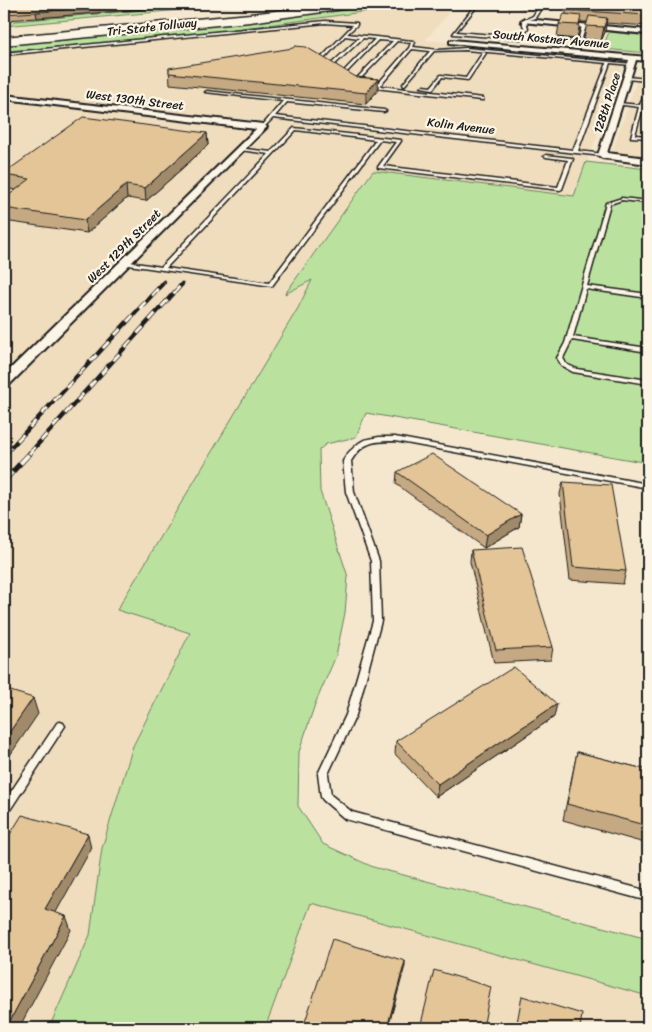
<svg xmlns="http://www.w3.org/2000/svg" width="652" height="1032" viewBox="0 0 652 1032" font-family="Sriracha,sans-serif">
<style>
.built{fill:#f0ddbe}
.green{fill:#bae29e;stroke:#6b7f5d}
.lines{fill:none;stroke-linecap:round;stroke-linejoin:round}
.service-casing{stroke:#1c1c1c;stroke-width:3}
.minor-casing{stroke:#1c1c1c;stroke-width:4}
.motorway-casing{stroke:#1c1c1c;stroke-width:3}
.service{fill:#fcf5e5;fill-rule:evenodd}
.minor{fill:#fcf5e5;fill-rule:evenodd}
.motorway{fill:#fcf5e5;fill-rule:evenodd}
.rail-far1-casing{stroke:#1c1c1c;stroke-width:4.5}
.rail-casing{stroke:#1c1c1c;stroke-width:5.5}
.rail-far1{stroke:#fcf5e5;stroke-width:3;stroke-dasharray:9;stroke-linecap:butt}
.rail{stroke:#fcf5e5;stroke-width:4;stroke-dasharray:12;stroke-linecap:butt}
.wall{fill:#c4a982;stroke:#1c1c1c}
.shaded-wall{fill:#a08a6a;stroke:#1c1c1c}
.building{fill:#e4c597;stroke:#1c1c1c}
.labels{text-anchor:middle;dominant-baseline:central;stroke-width:4.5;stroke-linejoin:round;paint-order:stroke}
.far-street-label{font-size:12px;fill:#1c1c1c;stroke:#fcf5e5}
</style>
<rect width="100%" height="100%" fill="#f5e7ce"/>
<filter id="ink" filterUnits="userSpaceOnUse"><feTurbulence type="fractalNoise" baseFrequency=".02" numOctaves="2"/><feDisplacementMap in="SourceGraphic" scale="10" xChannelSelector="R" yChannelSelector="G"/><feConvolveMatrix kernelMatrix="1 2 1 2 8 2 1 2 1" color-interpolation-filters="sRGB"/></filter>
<g filter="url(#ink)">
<g class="built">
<path d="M415 4H456L426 40 625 60 575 196 373 171 286 293 313 279 298 308 117 610 191 633 133 746 102 848 90 935 49 1028H4V51L199 34 273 25Z"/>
<path d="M643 63H648V157L611 154Z"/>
<path d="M311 903 648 996V1028H265Z"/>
</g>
<g class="green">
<path d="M213 4H245L4 26V22Z"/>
<path d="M387 4H415C279 25 142 42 4 51V45L191 28Z"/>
<path d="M609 32 648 36V53L602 49Z"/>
<path d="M586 162 648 169V463L366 413 356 437 326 444 319 450 320 491 348 577 345 613 336 656 315 704 299 752 298 806 323 844 373 867 648 939V996L311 903 265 1028H49L90 935 102 848 133 746 190 633 117 610 298 308 312 280 285 294 373 171 574 196Z"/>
</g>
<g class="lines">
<defs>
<g id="service">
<path d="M476 4H479L456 32 519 37 524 28 522 21 533 16 538 8 513 5 512 4 542 7 535 18 526 21 528 28 521 39 453 34Z"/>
<path d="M325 21 357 23V25L347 34 413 41 415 42 413 47 439 50 466 48 633 64 631 65 610 63 578 151 604 154V155L602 156 273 118 263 128H262V126L283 101 205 92 207 91 384 110 386 111 384 112 287 102 275 116 573 150 607 63 466 50 434 51 404 86 403 84 430 51 412 49 380 86 483 98V100H482L366 87 367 85 376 86 409 48 411 43 397 41 356 83H354V81L393 41 378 40 344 75H342V73L375 39 363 38 332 67H330V65L359 38 345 36 323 60 326 62V64H324L319 60 353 25 325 23 4 55V53Z"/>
<path d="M584 25 586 26 581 41 596 43 597 45 558 40 560 39 578 41 582 26Z"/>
<path d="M483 52 486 53 468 80 442 77 433 89 421 87 423 86 431 87 441 75 466 78Z"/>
<path d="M627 77 648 79V81L626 79Z"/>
<path d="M645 92H648C644 105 639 120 635 135L648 136V138L631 137 639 107 616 104 618 103 640 105Z"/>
<path d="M294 128 401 140V141L383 166 558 187 568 160 546 157 544 156 546 155 571 158 573 159 562 189 560 190 378 168V167L396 142 380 140 272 286 122 264V262L124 261 161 267 269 154 240 150H238V148L271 152ZM296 130 376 140 269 283 166 268Z"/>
<path d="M622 198 648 201V203L622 200 610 204 587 286 648 294V298L586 289 573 337 648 348V352L572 340 563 358 566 364 577 369 648 380V384L573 372 562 366 557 358 565 343 606 203Z"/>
<path d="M379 437H395L648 484V488L395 441C373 441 363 442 351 461L354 492 379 561 381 621 356 715 328 774 331 795 352 812 648 891V901L349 820 345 819 323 800 321 797 318 774 346 715 373 621 371 561 346 492 343 461 349 452 359 443 364 440Z"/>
<path d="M60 722 63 723 65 726 63 729 8 813 4 814V802L57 723Z"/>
</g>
<g id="minor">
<path d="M524 19 648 30V34L522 22 521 21Z"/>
<path d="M452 40 648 57V61L636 60 607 153 648 158V164L602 158 598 155 629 60 450 43V41Z"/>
<path d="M4 95 263 124 267 127 9 385 4 386V375L256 129 4 99Z"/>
</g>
<path id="motorway" d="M334 4H365L359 7 250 22 4 45V37L250 14Z"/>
</defs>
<use href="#service" class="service-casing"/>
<use href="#minor" class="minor-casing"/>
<use href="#motorway" class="motorway-casing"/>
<use href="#service" class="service"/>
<use href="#minor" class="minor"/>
<use href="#motorway" class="motorway"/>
<defs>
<g id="rail-far1">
<path d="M5 454 164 282"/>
<path d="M29 454 182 284"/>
</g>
<g id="rail">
<path d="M4 455 6 453"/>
<path d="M4 481 30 453"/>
</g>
</defs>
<use href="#rail-far1" class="rail-far1-casing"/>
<use href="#rail" class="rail-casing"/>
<use href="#rail-far1" class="rail-far1"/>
<use href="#rail" class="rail"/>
</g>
<g class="wall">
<path d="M4 4H202L37 18 4 20Z"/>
<path d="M648 4V26L606 23 605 32 601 41 584 39 587 22H580L577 39 557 37 559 24 566 14V10Z"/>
<path d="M169 68 356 77 378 79V90L366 104 170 84Z"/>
<path d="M207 133 208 145 146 201 127 198 87 233 4 221V199L16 190 4 188V173Z"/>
<path d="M397 472 521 514 519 527 484 548 396 484Z"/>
<path d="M563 482 626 571 623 584 570 580 560 494Z"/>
<path d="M471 550 553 647 551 660 494 663 470 562Z"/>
<path d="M554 717 436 797 395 754 396 741Z"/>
<path d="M577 752 648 770V844L563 820Z"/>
</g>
<g class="shaded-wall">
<path d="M136 4H202L37 18 36 12Z"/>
<path d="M607 18 605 32 601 41 604 27Z"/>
<path d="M378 79V90L366 104V93Z"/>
<path d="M207 133 208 145 146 201 145 188Z"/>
<path d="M126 185 127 198 87 233 85 220Z"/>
<path d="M521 514 519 527 484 548 486 535Z"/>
<path d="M33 698 38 714 4 764V740Z"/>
<path d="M557 704 554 717 436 797 438 784Z"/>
<path d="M88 834 91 849 50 923 45 909Z"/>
<path d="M66 916 71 930 19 1028H6Z"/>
<path d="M405 961V966L388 1028H387Z"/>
</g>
<g class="building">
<path d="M4 4H136L36 12 4 14Z"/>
<path d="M570 4H648V15L566 10Z"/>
<path d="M564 14 581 16 579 25 559 24Z"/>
<path d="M589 16 607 18 604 27 586 26Z"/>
<path d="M295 46 306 47 356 77 378 79 366 93 169 73V68L293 48Z"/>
<path d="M83 117 207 133 145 188 126 185 85 220 4 208V199L30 179 4 175V173Z"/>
<path d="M432 454 521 514 486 535 397 472Z"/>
<path d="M563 482 611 485 626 571 573 567Z"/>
<path d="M522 547 553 647 496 650 471 550Z"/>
<path d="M514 667 557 704 438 784 396 741Z"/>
<path d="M4 689 33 698 4 740Z"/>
<path d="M577 752 648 770V826L567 804Z"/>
<path d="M22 815 88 834 45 909 66 916 6 1028H4V844Z"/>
<path d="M332 939 405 961 387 1028H303Z"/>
<path d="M434 970 491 987 483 1028H420Z"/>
<path d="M522 996 582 1014 580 1028H516Z"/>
<path d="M614 1024 629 1028H614Z"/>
</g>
</g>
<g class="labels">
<g class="far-street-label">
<text transform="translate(152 27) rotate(-6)">Tri-State Tollway</text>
<text transform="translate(551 39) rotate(5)">South Kostner Avenue</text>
<text transform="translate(135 100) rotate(7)">West 130th Street</text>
<text transform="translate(607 103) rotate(-72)">128th Place</text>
<text transform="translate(461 126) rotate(7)">Kolin Avenue</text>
<text transform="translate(124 246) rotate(-45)">West 129th Street</text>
</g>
</g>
<rect width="652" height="1032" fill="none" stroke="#fcf5e5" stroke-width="20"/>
<rect x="10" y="10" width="632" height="1012" fill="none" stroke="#1c1c1c" stroke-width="2" filter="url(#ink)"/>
</svg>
